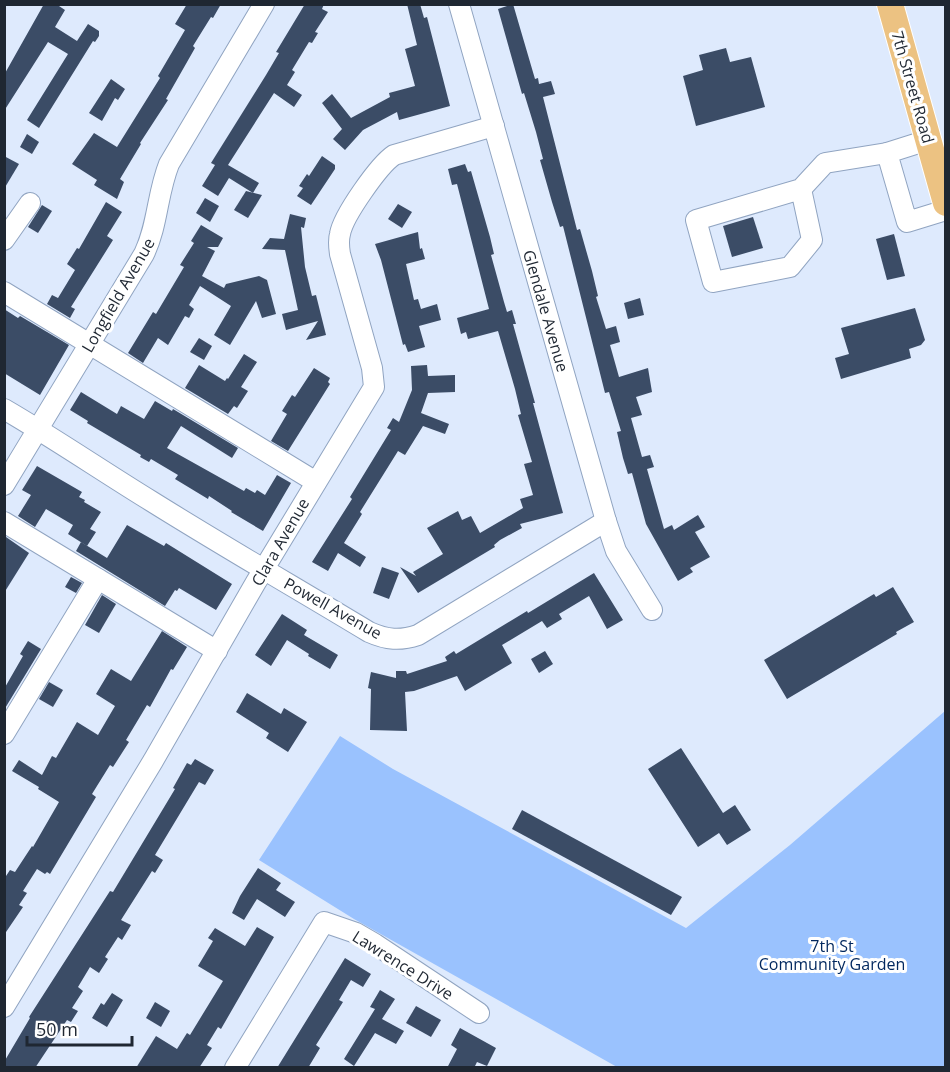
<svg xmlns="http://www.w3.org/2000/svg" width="950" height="1072" viewBox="0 0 950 1072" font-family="'Open Sans',sans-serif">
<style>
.green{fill:#9ac2fe}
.building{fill:#3b4c66}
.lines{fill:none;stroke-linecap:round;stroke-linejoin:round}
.minor-casing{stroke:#90a4c1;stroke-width:22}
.major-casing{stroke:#fff;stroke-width:28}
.minor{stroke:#fff;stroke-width:20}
.major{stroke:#ecc282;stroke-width:26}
.labels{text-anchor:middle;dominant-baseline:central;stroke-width:6;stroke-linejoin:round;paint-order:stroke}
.street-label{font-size:16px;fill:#1f2732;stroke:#fff}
.park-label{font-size:16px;fill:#01275e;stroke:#fff}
</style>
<rect width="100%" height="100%" fill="#deeafd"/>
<path class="green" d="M945 711V1067H617L354 919 259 860 340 736 393 769 686 928 790 845Z"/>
<g class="building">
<path d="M44 4H56L65 10 55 27 77 41 88 24 99 31V36L95 42 93 41 39 128 27 120 68 54 48 42 4 111V75Z"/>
<path d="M187 4H221L213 18 211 17 193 46 195 48 166 99 168 100 140 143 141 144 120 179 124 182 117 199 94 185 97 180 72 164 94 133 117 147 160 78 158 76 185 30 175 24Z"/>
<path d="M305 4H324L322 9 328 12 315 32 318 33 312 43 309 42 292 70 295 72 287 85 302 95 294 107 274 93 228 165 259 183 253 193 229 178 218 196 202 186 215 165 211 163 266 75 279 53 276 52Z"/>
<path d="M407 4H420L424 18 427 17 450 106 399 120 397 112 363 130 345 150 333 139 342 129 322 103 332 94 351 118 390 97 389 93 415 86 405 49 417 45Z"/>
<path d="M513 4 535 79 538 78 539 84 551 81 555 94 543 97 577 230 580 229 592 271 598 296 596 297 606 329 616 326 620 342 610 345 619 377 648 368 652 392 636 397 642 415 631 418 642 457 650 455 654 467 647 469 664 529 672 525 674 530 698 515 705 527 695 532 710 557 690 568 693 572 678 581 646 524 632 473 628 474 623 458 617 432 621 431 609 392 605 393 563 226 560 227 552 202 540 160 543 159 536 132 524 93 522 94 498 9Z"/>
<path d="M726 48 730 62 751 57 765 107 696 126 683 76 703 70 699 55Z"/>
<path d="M111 79 125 89 118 100 115 98 102 121 89 113Z"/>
<path d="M27 134 39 142 32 154 20 147Z"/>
<path d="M4 156 19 164 4 189Z"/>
<path d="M322 156 335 165V169L311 205 297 196 303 188 299 186 307 174 309 176Z"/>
<path d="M465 164 468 172 471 171 490 237 494 254 491 255 504 302 507 312 512 310 516 324H513L535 403H533L563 513 520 524 522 528 500 540 494 545 495 547 418 593 400 567 416 576 413 572 443 554 427 528 458 511 462 520 471 516 480 533 523 508 520 499 533 495 524 464 532 462 518 415 521 414 515 389 498 331 468 339 466 332 461 334 457 318 489 309 457 184 452 185 448 169Z"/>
<path d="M246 191 262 195 248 218 234 210Z"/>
<path d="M205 198 219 206 210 222 196 213Z"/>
<path d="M106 202 122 212 107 236 113 240 71 307 75 309 70 318 47 304 52 295 58 298 75 270 67 264 77 248 79 249Z"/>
<path d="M398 204 412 212 402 228 388 219Z"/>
<path d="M42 205 52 211 38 233 28 227Z"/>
<path d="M290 214 306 218 304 228 301 227 305 267 312 296 316 295 326 335 306 340 318 321 286 330 282 314 298 310 285 250 262 249 270 238 284 239Z"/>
<path d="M753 217 763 248 732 257 723 226Z"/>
<path d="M201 225 223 238 218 247H207L215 251 202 276 224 288 226 284 259 276 267 280 276 314 262 318 256 301 230 345 214 335 231 306 200 286 189 305 194 309 189 318 185 316 168 345 158 338 143 363 128 353 153 312 156 314 184 267 180 265 194 243 191 241Z"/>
<path d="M418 232 420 249 422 248 425 259 406 264 414 300 418 299 421 309 437 304 441 320 419 326 425 347 408 352 405 344 403 345 381 260 375 244Z"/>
<path d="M894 234 905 276 887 280 876 239Z"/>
<path d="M640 298 644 315 628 319 624 303Z"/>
<path d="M915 308 925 340 921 345 909 349 911 358 841 379 835 358 849 354 841 328Z"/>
<path d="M4 309 18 318 20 316 69 345 40 395 4 373Z"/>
<path d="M199 338 212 346 204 360 190 352Z"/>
<path d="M244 354 257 362 241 387 248 391 237 408 234 406 228 414 185 388 199 365 225 381 227 378 228 379Z"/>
<path d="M427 365 428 376 455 375V392L428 393 421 413 449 424 445 434 423 426 405 455 398 451 360 512 362 514 344 543 366 557 360 567 338 553 328 571 312 562 352 499 350 497 391 430 387 428 393 418 399 422 412 390 411 366Z"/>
<path d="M314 368 330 378 328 382 330 384 288 451 271 441 287 414 282 411 292 395 295 397Z"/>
<path d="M81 392 117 414 121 406 144 419 155 401 172 411 173 409 238 448 232 458 181 426 167 448 244 491 246 488 255 493 257 490 265 495 277 475 291 483 263 531 231 512 232 511 209 496 208 499 175 479 178 475 151 459 149 462 140 457 141 455 87 423 88 421 70 410Z"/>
<path d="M37 466 82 492 79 497 85 500 84 502 101 512 90 529 96 532 87 546 68 534 73 525 46 509 35 527 18 516 31 495 22 490Z"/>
<path d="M127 525 164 546 166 543 232 584 216 610 179 588 177 591 175 590 165 606 76 551 81 542 107 558Z"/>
<path d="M6 537 29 553 4 593V539Z"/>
<path d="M382 567 399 573 389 599 373 593Z"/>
<path d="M594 573 623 620 607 629 589 596 559 614 562 619 547 628 542 621 502 645 512 663 465 691 457 676 414 691 405 692 407 731 370 730 371 689 368 688 371 672 396 678V671H406L407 674 447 661 445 657 454 651 456 654 527 611 528 613Z"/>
<path d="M71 577 82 583 76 593 65 587Z"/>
<path d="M893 587 914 622 896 632 897 634 787 699 764 660 874 594 876 597Z"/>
<path d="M102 595 116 604 99 633 85 625Z"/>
<path d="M282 614 307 630 304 635 338 655 330 669 308 656 309 654 287 640 271 666 255 655Z"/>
<path d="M162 631 187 647 173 670 171 669 150 707 147 705 126 740 129 742 113 767 110 765 92 794 96 797 50 874 47 872 45 874 37 869 23 891 27 893 19 905 23 907 4 935V879L10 870 15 872 32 846 33 847 59 802 38 789 39 787 12 771 19 760 42 775 52 756 56 758 77 722 98 735 115 706 96 694 111 669 131 681Z"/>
<path d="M28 641 41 649 4 710V689L23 656 20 654Z"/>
<path d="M545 651 553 664 539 673 531 659Z"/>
<path d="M49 682 63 690 53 707 39 699Z"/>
<path d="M247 693 281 714 284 708 307 722 288 752 266 738 269 733 236 712Z"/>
<path d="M681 748 723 813 735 805 751 830 727 845 719 833 698 847 648 769Z"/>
<path d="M195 759 214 770 205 785 199 782 155 855 163 860 155 873 152 871 121 920 131 925 122 940 118 937 105 957 108 959 99 973 90 967 78 987 83 991 72 1008 78 1011 71 1022 67 1020 35 1068H4V1062L30 1018 29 1017 110 891 113 892 175 789 173 788 187 763 191 765Z"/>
<path d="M522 810 682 897 671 915 512 829Z"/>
<path d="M258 868 281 883 276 890 295 902 285 917 257 899 244 920 232 913 240 896Z"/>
<path d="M257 927 274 937 221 1029 218 1027 207 1045 212 1048 199 1068H136L156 1036 177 1049 187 1033 190 1035 223 981 198 966 213 941 208 938 215 928 245 946Z"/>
<path d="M345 958 371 974 363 987 351 980 339 1000 343 1002 316 1045 320 1048 308 1068H277Z"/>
<path d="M380 990 395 999 382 1019 404 1031 396 1044 375 1033 354 1066 344 1059 375 1009 370 1007Z"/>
<path d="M112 993 123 1000 107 1027 92 1018 101 1003 104 1005Z"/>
<path d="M155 1002 170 1011 161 1027 146 1018Z"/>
<path d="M416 1006 441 1020 431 1037 406 1023Z"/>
<path d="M460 1028 496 1048 487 1066 477 1062 474 1068H447L457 1049 451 1045Z"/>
</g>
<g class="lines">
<defs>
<g id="minor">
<path d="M459 4 606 521 616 551 652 610"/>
<path d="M928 140 887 153 907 222 946 210"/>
<path d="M801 189 812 240 790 267 713 282 696 220 801 189 825 163 887 153"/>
<path d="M4 240 30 203"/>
<path d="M4 292 316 482"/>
<path d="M4 409C54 438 102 471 151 501 223 546 296 588 369 632 387 640 400 641 418 635L606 521"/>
<path d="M4 485 144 254C158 225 157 194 169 164L264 4"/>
<path d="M4 522 217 651"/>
<path d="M4 734 98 579"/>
<path d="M4 1007 153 761 256 582 374 387 372 368 340 254C339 247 338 241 340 234 343 216 379 165 394 155L494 126"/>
<path d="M235 1068 324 922 356 933 375 944 479 1013"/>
</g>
<path id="major" d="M890 4 946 203"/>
</defs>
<use href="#minor" class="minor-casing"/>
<use href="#major" class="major-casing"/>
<use href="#minor" class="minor"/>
<use href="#major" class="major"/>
</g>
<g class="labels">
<g class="street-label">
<text transform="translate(913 87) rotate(74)">7th Street Road</text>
<text transform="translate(118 295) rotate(-60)">Longfield Avenue</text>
<text transform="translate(546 311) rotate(74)">Glendale Avenue</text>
<text transform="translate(280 542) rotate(-60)">Clara Avenue</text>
<text transform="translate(333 608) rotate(29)">Powell Avenue</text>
<text transform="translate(403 965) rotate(32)">Lawrence Drive</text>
</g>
<g class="park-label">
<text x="832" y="946">7th St<tspan x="832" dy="18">Community Garden</tspan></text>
</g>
</g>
<rect width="950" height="1072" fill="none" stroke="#1f2732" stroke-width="12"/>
<path d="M27 1036v9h105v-9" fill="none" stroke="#1f2732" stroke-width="3"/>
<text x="36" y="1036" font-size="18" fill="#1f2732" stroke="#ffffff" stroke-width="4.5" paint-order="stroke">50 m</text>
</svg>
